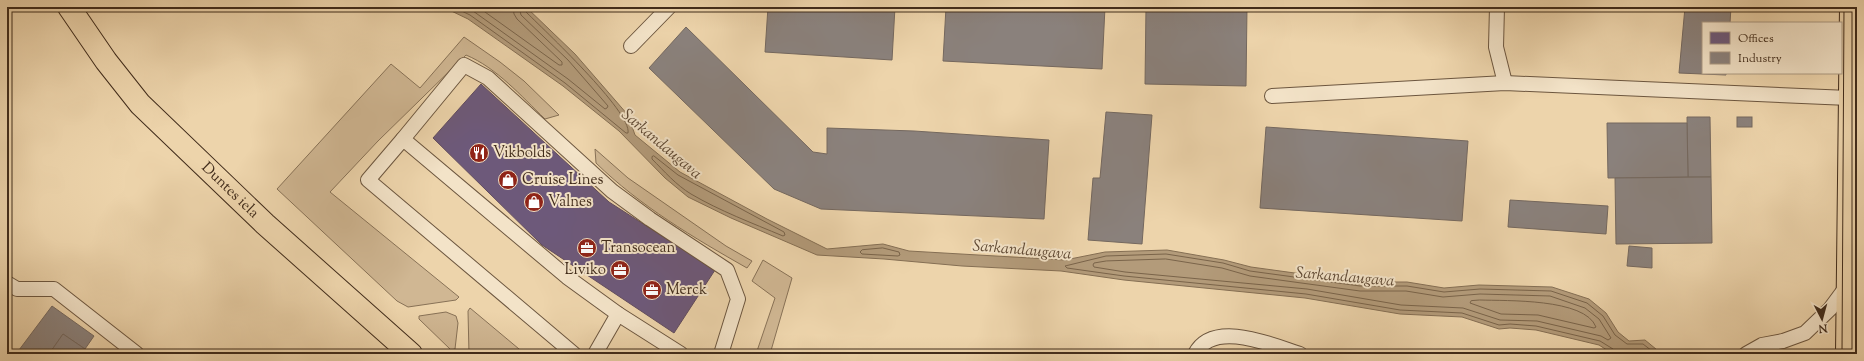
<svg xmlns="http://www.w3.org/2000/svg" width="1864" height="361" viewBox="0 0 1864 361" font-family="'Sorts Mill Goudy',serif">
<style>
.green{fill:#d0b793;stroke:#887257}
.water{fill:#b39b7a;stroke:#856f54}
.offices{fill:#6d597a;stroke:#604c5e}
.industry{fill:#8a817c;stroke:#74685f}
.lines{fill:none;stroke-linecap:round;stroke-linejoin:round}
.shore{stroke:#7a644a;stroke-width:1}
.lane-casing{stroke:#6c563f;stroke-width:16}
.primary-casing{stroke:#412c1b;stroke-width:24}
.lane{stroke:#f3e3c8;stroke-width:14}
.primary{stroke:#edd4ab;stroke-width:22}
.tram{stroke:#412c1b;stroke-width:1}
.labels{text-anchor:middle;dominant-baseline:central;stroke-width:4;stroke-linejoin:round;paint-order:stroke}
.poi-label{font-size:15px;fill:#412c1b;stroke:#f3e3c8;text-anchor:start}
.street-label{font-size:15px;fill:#412c1b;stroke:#f3e3c8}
.water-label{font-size:16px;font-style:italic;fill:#5e4833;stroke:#f3e3c8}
</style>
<rect width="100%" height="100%" fill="#edd4ab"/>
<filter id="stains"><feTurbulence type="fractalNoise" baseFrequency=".005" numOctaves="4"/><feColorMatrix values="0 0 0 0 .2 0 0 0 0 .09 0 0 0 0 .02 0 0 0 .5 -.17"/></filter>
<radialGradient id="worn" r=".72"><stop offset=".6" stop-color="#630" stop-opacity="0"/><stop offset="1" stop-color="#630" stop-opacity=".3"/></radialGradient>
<g class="green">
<path d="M464 37 500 62 524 81 559 115 545 119C521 96 497 68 466 55L378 141 330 192 459 297 456 300 408 307 397 301 277 189 391 64 420 88Z"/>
<path d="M595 149 628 178 726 246 752 261 747 268C694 238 640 206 596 163Z"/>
<path d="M763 260 792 278 770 354H756L775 298 752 281Z"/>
<path d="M470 308 525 354H469L468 311Z"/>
<path d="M446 312 456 316 458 323 455 349 451 350 419 319V316Z"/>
</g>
<path class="water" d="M443 7H526L575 54 628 115 635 135 680 172 767 219 827 249 883 244 909 251 1065 260 1105 252 1167 250 1224 260 1251 267 1360 282H1407L1444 288 1479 285 1552 287 1589 299 1606 313 1618 332 1629 341 1645 340 1662 354H1613L1599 345 1536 330 1510 328 1499 329 1462 317 1400 314 1305 298 1124 280 1061 271 962 266 884 259 817 255 731 218 688 197 665 178 619 131 563 86 468 19Z"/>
<path class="offices" d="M481 84 609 202 715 270 674 333 542 245 433 138Z"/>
<g class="industry">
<path d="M768 7H895L892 60 765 52Z"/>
<path d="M946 7H1105L1102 69 943 61Z"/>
<path d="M1146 7H1247L1246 86 1145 84Z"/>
<path d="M1685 7H1731L1730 23H1703V73H1726V75L1679 73Z"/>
<path d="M686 27 813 152 827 154V128L914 131 1049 140 1044 219 821 209 774 189 649 68Z"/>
<path d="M1106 112 1152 115 1142 244 1088 240 1093 178H1100Z"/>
<path d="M1687 117H1710L1711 177H1688Z"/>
<rect x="1737" y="117" width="15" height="10"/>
<path d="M1607 123H1687L1688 177 1608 178Z"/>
<path d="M1266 127 1468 141 1462 221 1260 208Z"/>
<path d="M1711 177 1712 243 1616 244 1615 178Z"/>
<path d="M1510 200 1608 206 1606 234 1508 227Z"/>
<path d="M1629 246 1652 248V268L1627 266Z"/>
<path d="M52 306 94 336 85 349 63 334 49 354H16Z"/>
<path d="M63 334 85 349 92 354H49Z"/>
</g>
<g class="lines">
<g class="shore">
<path d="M453 7 470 15 565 83 626 133H628C632 112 543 29 525 11L524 7"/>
<path d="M465 7 473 11 568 79 605 109 607 108 608 106 568 60 521 15 519 7"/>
<path d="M478 7 559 65H562V62L517 19 514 14 513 7"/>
<path d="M654 156 678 175 784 232 785 235 783 236C752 223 720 211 691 194 676 185 664 171 652 159V157Z"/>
<path d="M883 248 899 252 900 255 898 256 862 254 860 252 862 250Z"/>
<path d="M1166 259 1222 268 1250 276 1360 291H1406L1443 297 1480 294 1550 296 1585 308 1599 319 1611 338 1608 340 1601 336 1537 321 1500 320 1463 308 1401 305 1307 289 1125 272 1094 267 1093 265 1094 263 1106 261Z"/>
<path d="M1480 300C1506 301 1585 298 1596 327L1594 328 1538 315 1501 314 1470 303 1471 301Z"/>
<path d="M1614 354 1613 349 1600 341 1536 326 1510 324 1499 325 1462 313 1400 310 1306 294 1124 276 1067 268 1065 266 1106 256 1166 254 1223 263 1250 271 1360 286H1407L1444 292 1480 289 1551 291 1587 303 1603 316 1615 335 1627 344H1643L1656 354"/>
</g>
<defs>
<g id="lane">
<path d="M1497 7 1496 47 1505 83"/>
<path d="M631 46 669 7"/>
<path d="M1272 96 1505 83 1849 98"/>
<path d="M403 139 464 65 488 78 612 191 650 219 727 270 738 299 721 354"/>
<path d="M7 283 17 289H54L137 354"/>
<path d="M574 354 368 180 403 139 567 277 618 314"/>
<path d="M595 354 618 314 681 354"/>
<path d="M1195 354C1213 319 1272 345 1300 354"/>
<path d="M1746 354 1762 345 1783 341 1805 333 1830 309 1847 286"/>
</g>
<g id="primary">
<path id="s1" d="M69 7 106 61 140 104 265 224 411 354"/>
<path d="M1847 354 1851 7"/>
</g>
</defs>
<use href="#lane" class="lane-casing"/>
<use href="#primary" class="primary-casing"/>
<use href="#lane" class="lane"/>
<use href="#primary" class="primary"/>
<g class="tram">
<path d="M1842 354 1844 7"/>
<path d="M1853 354 1854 152 1857 65"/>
</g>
</g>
<defs>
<symbol id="restaurant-disc" viewBox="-11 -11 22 22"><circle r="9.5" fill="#8f2418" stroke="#f3e3c8"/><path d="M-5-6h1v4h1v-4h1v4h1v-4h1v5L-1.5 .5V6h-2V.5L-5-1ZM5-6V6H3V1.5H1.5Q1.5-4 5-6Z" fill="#fff"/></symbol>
<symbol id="shop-disc" viewBox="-11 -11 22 22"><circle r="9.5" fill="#8f2418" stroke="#f3e3c8"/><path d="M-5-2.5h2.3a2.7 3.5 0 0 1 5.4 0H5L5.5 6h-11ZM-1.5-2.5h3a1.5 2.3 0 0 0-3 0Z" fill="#fff"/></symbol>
<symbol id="office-disc" viewBox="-11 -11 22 22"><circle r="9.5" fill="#8f2418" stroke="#f3e3c8"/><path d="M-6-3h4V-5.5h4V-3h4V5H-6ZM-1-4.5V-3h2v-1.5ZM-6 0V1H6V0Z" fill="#fff"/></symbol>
</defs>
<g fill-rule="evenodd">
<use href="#restaurant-disc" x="468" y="142" width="22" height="22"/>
<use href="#shop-disc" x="497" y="169" width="22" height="22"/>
<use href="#shop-disc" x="523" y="191" width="22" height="22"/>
<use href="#office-disc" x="576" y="237" width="22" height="22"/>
<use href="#office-disc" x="609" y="259" width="22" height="22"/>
<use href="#office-disc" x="641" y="279" width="22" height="22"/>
</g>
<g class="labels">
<g class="poi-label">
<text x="493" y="153">Vikbolds</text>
<text x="522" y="180">Cruise Lines</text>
<text x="548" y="202">Valnes</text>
<text x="601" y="248">Transocean</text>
<text x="606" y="270" text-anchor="end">Liviko</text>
<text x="666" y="290">Merck</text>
</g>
<g class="street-label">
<text stroke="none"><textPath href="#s1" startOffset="245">Duntes iela</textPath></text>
</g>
<g class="water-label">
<text transform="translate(661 145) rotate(40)">Sarkandaugava</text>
<text transform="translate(1022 251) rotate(5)">Sarkandaugava</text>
<text transform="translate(1345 278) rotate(5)">Sarkandaugava</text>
</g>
</g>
<rect width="1864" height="361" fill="none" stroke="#edd4ab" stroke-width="24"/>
<rect x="8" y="8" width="1848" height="345" fill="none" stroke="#412c1b" stroke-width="2"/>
<rect x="12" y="12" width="1840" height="337" fill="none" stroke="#412c1b"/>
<rect x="1702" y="22" width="140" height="52" fill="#f3e3c8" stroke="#ac9a83"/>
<rect x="1710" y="32" width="20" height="12" fill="#6d597a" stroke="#ac9a83"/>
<text x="1738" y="42" font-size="12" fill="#412c1b">Offices</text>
<rect x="1710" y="52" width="20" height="12" fill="#8a817c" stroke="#ac9a83"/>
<text x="1738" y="62" font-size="12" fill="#412c1b">Industry</text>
<g transform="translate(1822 319) rotate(174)" stroke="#f3e3c8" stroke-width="3" paint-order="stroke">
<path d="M0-3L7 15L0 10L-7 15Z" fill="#412c1b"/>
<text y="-6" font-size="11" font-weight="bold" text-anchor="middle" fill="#412c1b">N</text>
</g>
<rect width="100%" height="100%" filter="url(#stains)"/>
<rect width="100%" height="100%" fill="url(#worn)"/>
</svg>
